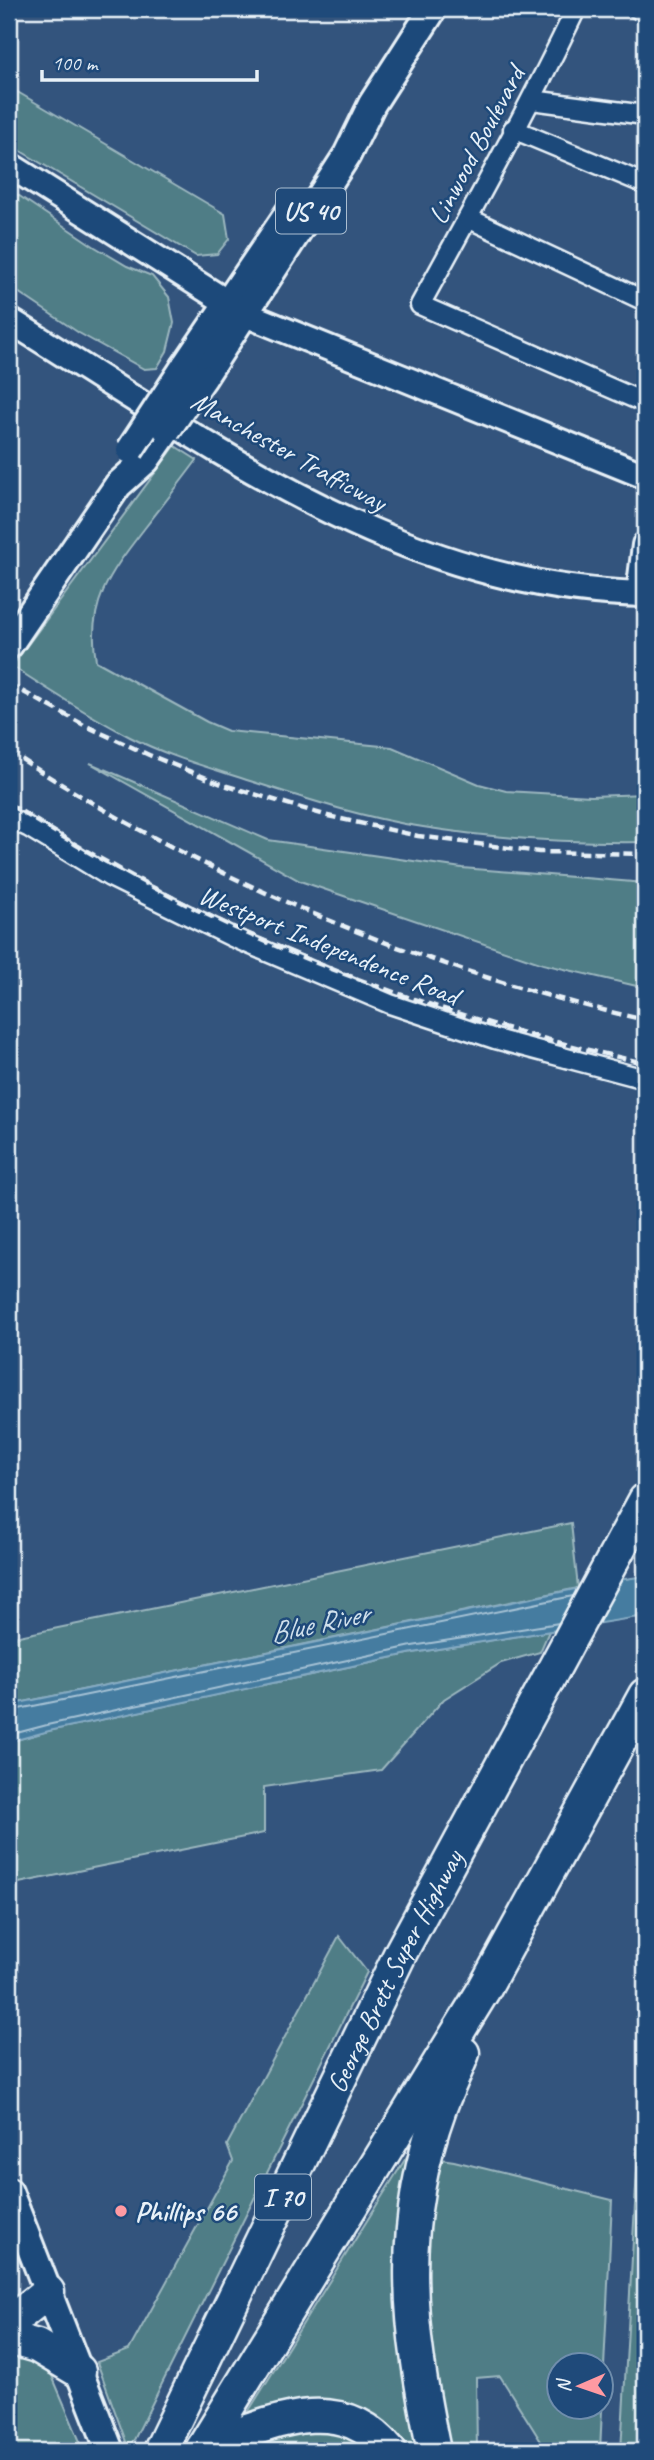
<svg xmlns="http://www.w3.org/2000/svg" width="654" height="2460" viewBox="0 0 654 2460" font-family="Caveat,sans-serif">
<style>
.green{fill:#4f7d86;stroke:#9cb7bf;stroke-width:2;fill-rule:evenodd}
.water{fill:#447ca0;stroke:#86abc3;stroke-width:2}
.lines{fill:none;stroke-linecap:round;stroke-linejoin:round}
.shore{stroke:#a6c2d5;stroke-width:2}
.minor-casing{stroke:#e8f1f8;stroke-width:23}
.secondary-casing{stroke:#e8f1f8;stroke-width:30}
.primary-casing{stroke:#e8f1f8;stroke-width:32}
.motorway-casing{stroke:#e8f1f8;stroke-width:37}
.minor{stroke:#1f4a7a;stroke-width:18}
.secondary{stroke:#1f4a7a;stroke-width:24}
.primary{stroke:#1f4a7a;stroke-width:26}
.motorway{stroke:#1f4a7a;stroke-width:32}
.rail{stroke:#e8f1f8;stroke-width:4.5;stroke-dasharray:10 5;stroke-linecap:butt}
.primary-bridge-casing{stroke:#e8f1f8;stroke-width:32;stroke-linecap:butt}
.primary-bridge{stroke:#1f4a7a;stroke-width:26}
.poi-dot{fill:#ff9aa2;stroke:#1f4a7a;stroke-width:2.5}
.labels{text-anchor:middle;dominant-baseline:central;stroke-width:5;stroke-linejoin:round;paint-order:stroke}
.shield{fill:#1f4a7a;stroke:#acbfd2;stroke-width:2}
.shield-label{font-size:26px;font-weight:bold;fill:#e8f1f8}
.street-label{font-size:28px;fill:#e8f1f8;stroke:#1f4a7a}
.poi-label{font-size:28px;font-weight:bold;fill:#e8f1f8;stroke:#1f4a7a;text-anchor:start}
.water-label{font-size:30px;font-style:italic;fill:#cfdfeb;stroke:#1f4a7a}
</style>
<rect width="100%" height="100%" fill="#33547d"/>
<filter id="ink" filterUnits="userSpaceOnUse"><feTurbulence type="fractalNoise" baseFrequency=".0143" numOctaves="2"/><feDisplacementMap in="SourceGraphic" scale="14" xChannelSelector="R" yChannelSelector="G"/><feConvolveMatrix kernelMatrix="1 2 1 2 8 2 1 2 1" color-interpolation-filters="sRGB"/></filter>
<g filter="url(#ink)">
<g class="green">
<path d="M9 87 225 214 229 239 217 254 196 256 9 144Z"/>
<path d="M9 189 95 247 127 266 152 276 169 297 174 323 167 351 157 368 144 369 79 333 9 286Z"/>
<path d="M175 446 197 460C180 483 162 506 144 529 111 572 86 603 96 661L207 722 228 731 392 747 479 784 506 791 591 796 645 794V842C571 843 497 839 423 827 364 818 306 799 250 781 210 768 167 756 130 737 90 716 50 691 12 666Z"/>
<path d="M90 763 268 840 462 868 645 883V988L543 964 300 881Z"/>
<path d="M571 1523 578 1588 9 1705V1638Z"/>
<path d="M549 1631 540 1652 501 1663 444 1699 381 1770 264 1787V1833L9 1885V1742L48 1731 413 1653Z"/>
<path d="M339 1936 367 1972 129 2450 97 2362 129 2350 233 2161 227 2145Z"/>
<path d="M644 2047 645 2451H621Z"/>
<path d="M427 2124 425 2451H404L395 2440 245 2417Z"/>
<path d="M434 2158 454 2161 612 2200 600 2451H547L500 2376 476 2378 477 2451H448L436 2407 421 2270ZM560 2366H602V2408H560Z"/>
<path d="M9 2348 50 2371 84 2451H9Z"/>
<path d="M318 2423 379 2451H239L248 2444Z"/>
</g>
<path class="water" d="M645 1576V1616L413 1653 49 1731 9 1742V1705L619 1580Z"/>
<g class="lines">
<g class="shore">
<path d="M9 1711 573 1596"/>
<path d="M9 1735 47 1725 412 1646 559 1623"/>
</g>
<defs>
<g id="minor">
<path d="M576 9C528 109 474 207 420 305L645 403"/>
<path d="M638 9 645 10"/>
<path d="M532 100 645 115"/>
<path d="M513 129 645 184"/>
<path d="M468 218 645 301"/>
<path d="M9 818 28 827 110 877 232 937 390 1004 495 1039 645 1079"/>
</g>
<g id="secondary">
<path d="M9 165 228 303"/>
<path d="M245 314 645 476"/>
<path d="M9 320C208 443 400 589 645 594"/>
<path d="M639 594 645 545"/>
</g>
<g id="primary">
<path d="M185 366 290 211"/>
<path d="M203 378 347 155 372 104 433 9"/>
<path d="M9 645 118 485 146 460 167 430"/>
<path d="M9 2192 110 2451"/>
</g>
<g id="motorway">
<path d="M9 2319 23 2312 48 2292"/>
<path d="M9 2338 37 2346 79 2371"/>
<path d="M203 2448C266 2425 338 2387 390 2451"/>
<path id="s1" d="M160 2451 401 1952 645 1500"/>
<path d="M201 2451 483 1991 645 1695"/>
<path d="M434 2451C409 2329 396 2229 440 2108 447 2089 456 2072 463 2053"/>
</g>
</defs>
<use href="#minor" class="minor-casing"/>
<use href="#secondary" class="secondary-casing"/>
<use href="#primary" class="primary-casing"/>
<use href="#motorway" class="motorway-casing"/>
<use href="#minor" class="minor"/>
<use href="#secondary" class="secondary"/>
<use href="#primary" class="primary"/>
<use href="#motorway" class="motorway"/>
<g class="rail">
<path d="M9 684 84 725 149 755 224 785 328 816 418 836 539 852 645 854"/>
<path d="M9 751C203 879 419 969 645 1020"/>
<path d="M9 804C44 825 78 847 114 866 279 959 461 1023 645 1063"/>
</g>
<defs>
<g id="primary-bridge">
<path d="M167 430 203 378"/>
<path d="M130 450 185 366"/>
</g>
</defs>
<use href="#primary-bridge" class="primary-bridge-casing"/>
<use href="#primary-bridge" class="primary-bridge"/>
</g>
</g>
<circle class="poi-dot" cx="121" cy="2211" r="7"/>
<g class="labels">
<g class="shield">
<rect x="276" y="188.5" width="70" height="45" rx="5"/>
<rect x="255" y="2174.5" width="56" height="45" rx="5"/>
</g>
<g class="shield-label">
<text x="311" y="211">US 40</text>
<text x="283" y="2197">I 70</text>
</g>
<g class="street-label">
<text transform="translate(476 145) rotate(-62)">Linwood Boulevard</text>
<text transform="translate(289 451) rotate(29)">Manchester Trafficway</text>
<text transform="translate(329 945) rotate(22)">Westport Independence Road</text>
<text stroke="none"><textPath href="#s1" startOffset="534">George Brett Super Highway</textPath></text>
</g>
<g class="poi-label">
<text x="135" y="2211">Phillips 66</text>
</g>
<g class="water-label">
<text transform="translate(319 1623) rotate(-12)">Blue River</text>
</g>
</g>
<rect width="654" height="2460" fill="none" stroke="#1f4a7a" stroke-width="35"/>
<rect x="18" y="18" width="619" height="2425" fill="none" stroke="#e8f1f8" stroke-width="2.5" filter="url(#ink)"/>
<g transform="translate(580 2386) rotate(268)"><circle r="33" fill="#1f4a7a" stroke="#6f8dac" stroke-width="2"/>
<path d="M0-5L12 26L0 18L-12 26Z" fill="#ff9aa2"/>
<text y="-10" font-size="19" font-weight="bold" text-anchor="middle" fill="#e8f1f8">N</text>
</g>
<path d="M42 70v10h215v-10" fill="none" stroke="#e8f1f8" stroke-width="3.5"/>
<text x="52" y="70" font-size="21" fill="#e8f1f8" stroke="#1f4a7a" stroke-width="5" paint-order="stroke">100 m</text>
</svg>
